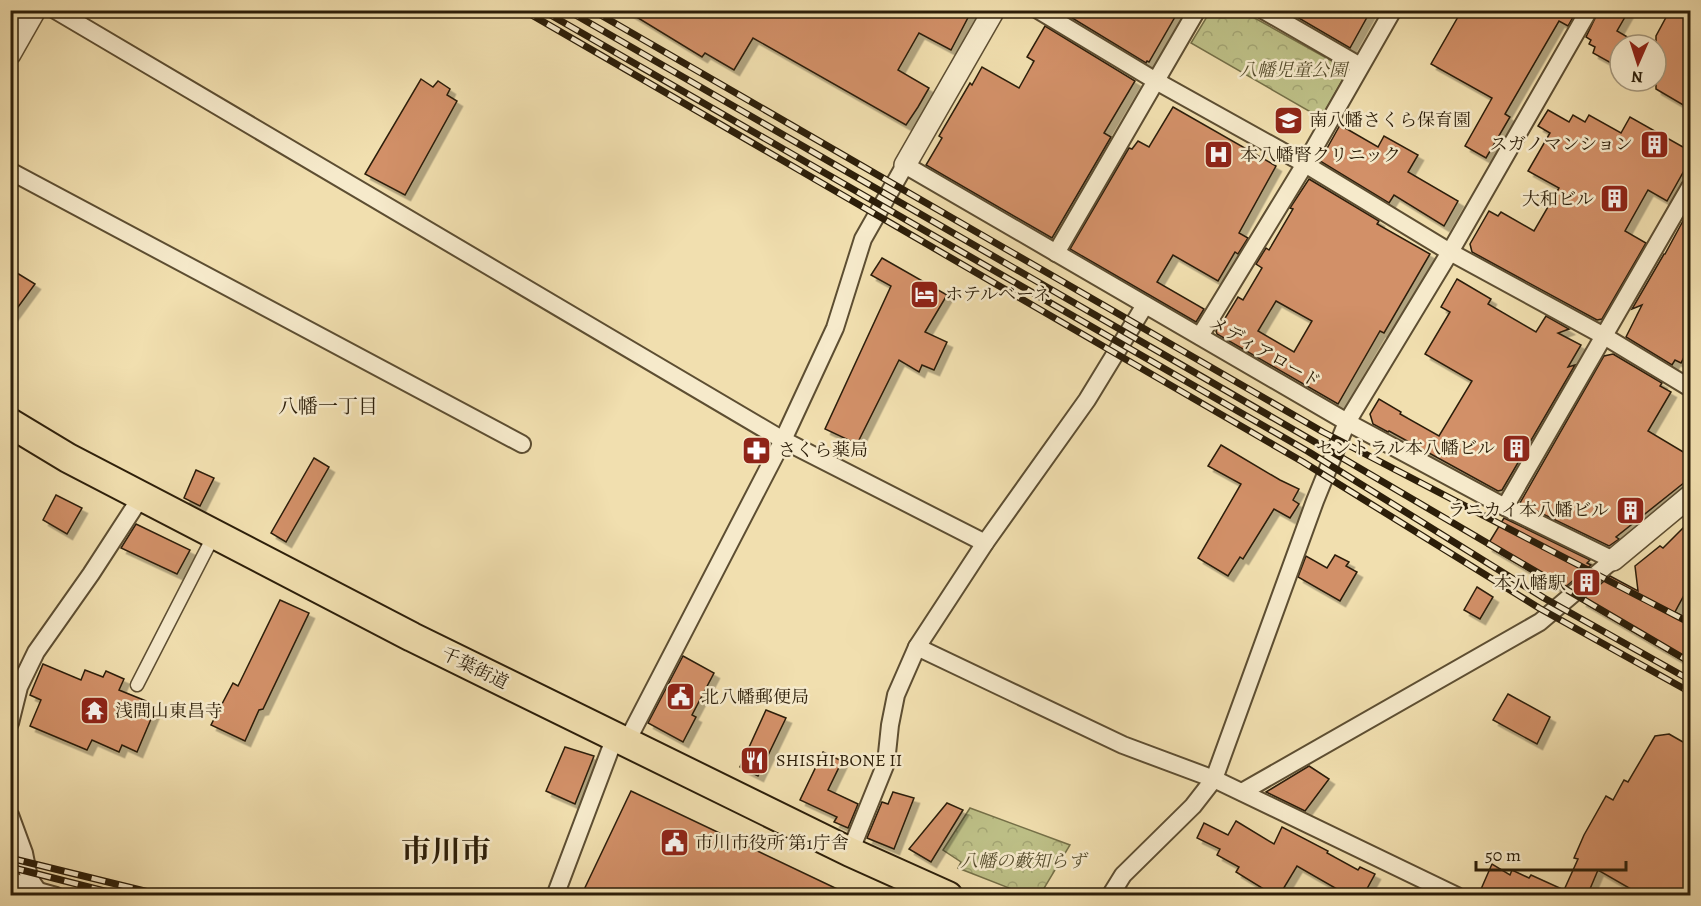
<svg xmlns="http://www.w3.org/2000/svg" width="1701" height="906" viewBox="0 0 1701 906" font-family="Alegreya,'Noto Serif JP',serif">
<style>
.forest{fill:url(#forest-crowns);stroke:#757048;stroke-width:1.5}
.building{fill:#d29067;stroke:#2c1e09;stroke-width:1.5;fill-rule:evenodd;filter:url(#shadow)}
.lines{fill:none;stroke-linecap:round;stroke-linejoin:round}
.pedestrian-casing{stroke:#5d4e32;stroke-width:15}
.minor-casing{stroke:#5d4e32;stroke-width:20}
.tertiary-casing{stroke:#5d4e32;stroke-width:24}
.trunk-casing{stroke:#2c1e09;stroke-width:32}
.pedestrian{stroke:#f6eacb;stroke-width:12}
.minor{stroke:#f6eacb;stroke-width:16}
.tertiary{stroke:#f6eacb;stroke-width:21}
.trunk{stroke:#f1dfaf;stroke-width:28}
.rail-casing{stroke:#2c1e09;stroke-width:7}
.rail{stroke:#f6eacb;stroke-width:4.5;stroke-dasharray:14;stroke-linecap:butt}
.labels{text-anchor:middle;dominant-baseline:central;stroke-width:5;stroke-linejoin:round;paint-order:stroke}
.park-label{font-size:18px;font-style:italic;fill:#584f2f;stroke:#f6eacb}
.poi-label{font-size:18px;fill:#2c1e09;stroke:#f6eacb;text-anchor:start}
.street-label{font-size:18px;fill:#2c1e09;stroke:#f6eacb}
.neighbourhood-label{font-size:20px;fill:#2c1e09;stroke:#f6eacb}
.town-label{font-size:30px;font-weight:bold;fill:#2c1e09;stroke:#f6eacb}
</style>
<defs>
<pattern id="forest-crowns" width="20" height="18" patternUnits="userSpaceOnUse" patternTransform="scale(1.5)"><rect width="20" height="18" fill="#bec188"/><path d="M2 6a3 3 0 1 1 6 0M12 15a3 3 0 1 1 6 0" fill="none" stroke="#a3a574"/></pattern>
<filter id="shadow"><feDropShadow dx="5.5" dy="5.5" stdDeviation="0" flood-color="#0004"/></filter>
</defs>
<rect width="100%" height="100%" fill="#f1dfaf"/>
<filter id="stains"><feTurbulence type="fractalNoise" baseFrequency=".00333" numOctaves="4"/><feColorMatrix values="0 0 0 0 .2 0 0 0 0 .09 0 0 0 0 .02 0 0 0 .5 -.17"/></filter>
<radialGradient id="worn" r=".72"><stop offset=".6" stop-color="#630" stop-opacity="0"/><stop offset="1" stop-color="#630" stop-opacity=".3"/></radialGradient>
<g class="forest">
<path d="M1211 10 1242 11 1348 70 1321 118 1191 43Z"/>
<path d="M970 808 1070 845 1040 895H1027L958 868 961 862 943 850Z"/>
</g>
<g class="building">
<path d="M625 10H972L951 50 919 33 898 70 929 88 918 107 906 125 753 38 734 70 705 53 702 57Z"/>
<path d="M1059 10H1179L1149 62 1147 61 1146 63Z"/>
<path d="M1285 10H1371L1350 48Z"/>
<path d="M1462 10H1577L1568 26 1559 21 1505 114 1510 117 1486 158 1465 146 1492 98 1431 64Z"/>
<path d="M1599 10H1629L1617 31 1641 45H1620V68L1593 53 1595 47 1589 44 1591 40 1586 37Z"/>
<path d="M1670 10H1690V109L1656 89V36Z"/>
<path d="M1045 26 1135 81 1104 133 1111 137 1052 238 926 165 942 138 939 136 970 83 972 85 982 67 1019 88 1034 61 1027 57Z"/>
<path d="M421 79 433 87 438 81 450 89 447 95 457 101 405 195 365 174Z"/>
<path d="M1173 107 1276 166 1239 233 1248 238 1238 254 1235 252 1218 281 1173 255 1157 282 1204 309 1196 322 1070 249 1129 148 1132 149 1138 141 1149 147Z"/>
<path d="M1548 110 1569 122 1573 115 1585 122 1589 115 1621 133 1630 117 1690 151V160L1667 201 1648 190 1625 231 1646 243 1602 319 1597 320 1472 252 1470 244 1489 211 1498 216 1501 212 1534 231 1559 188 1528 171 1550 133 1538 126Z"/>
<path d="M1340 125 1378 147 1384 136 1418 155 1408 172 1458 201 1444 226 1394 195 1389 203 1320 161Z"/>
<path d="M1309 179 1379 221 1377 224 1430 254 1384 333 1380 331 1338 404 1217 334 1216 331 1222 320H1224L1238 297 1243 300 1262 268 1256 264 1266 248 1269 250 1293 209 1290 208ZM1276 301 1312 321 1294 352 1258 331Z"/>
<path d="M1690 208V345L1681 363 1675 360 1672 365 1626 337 1642 305 1632 309 1664 254H1665Z"/>
<path d="M882 258 947 295 925 332 947 342 934 370 922 365 919 372 899 360 857 444 825 429 891 286 871 275Z"/>
<path d="M17 273 35 284 10 318V283Z"/>
<path d="M1457 279 1491 299 1488 304 1536 332 1546 316 1569 329 1558 333 1581 345 1568 367 1575 365 1502 490 1498 491 1389 431 1388 432 1373 424 1370 414 1379 399 1401 412 1400 414 1439 436 1472 381 1425 354 1450 312 1441 307Z"/>
<path d="M1613 354 1662 383 1660 386 1671 392 1648 431 1690 456V478L1616 537 1619 539 1609 546 1520 503 1604 356Z"/>
<path d="M1221 445 1280 480 1299 489 1293 500 1299 504 1290 518 1274 509 1243 559 1240 557 1228 576 1198 558 1241 484 1208 466Z"/>
<path d="M314 458 329 467 286 542 271 533Z"/>
<path d="M196 470 214 478 200 506 184 498Z"/>
<path d="M56 495 82 508 67 534 43 520Z"/>
<path d="M1504 518 1590 560 1587 563 1591 565 1562 590 1487 546Z"/>
<path d="M1690 521V584L1675 612 1690 620V665L1581 601 1610 576 1638 591 1635 566 1660 546 1663 548Z"/>
<path d="M136 524 190 550 177 574 121 548Z"/>
<path d="M1335 555 1349 562 1346 566 1357 572 1340 601 1298 577 1306 556 1327 568Z"/>
<path d="M1477 587 1493 597 1480 619 1464 610Z"/>
<path d="M280 600 309 613 263 709 259 710 245 741 211 725 233 683 238 686Z"/>
<path d="M683 656 714 673 692 715 696 717 683 742 648 723Z"/>
<path d="M43 664 81 680 85 670 103 677 106 671 124 679 119 690 146 701 143 707 154 712 137 752 122 745 119 752 92 740 87 750 30 726 41 700 30 695Z"/>
<path d="M1508 694 1550 717 1537 744 1493 720Z"/>
<path d="M766 710 786 718 758 776 740 767Z"/>
<path d="M1669 734 1690 746V896H1643L1598 870 1587 896H1478L1492 864 1510 875 1512 870 1529 878 1531 875 1564 890 1578 859 1574 858 1584 835 1606 796 1613 800 1624 780 1628 782 1655 736Z"/>
<path d="M565 747 594 756 575 804 546 791Z"/>
<path d="M823 752 842 761 828 790 858 804 848 828 834 822 837 817 800 800Z"/>
<path d="M1309 766 1329 779 1305 811 1266 792Z"/>
<path d="M631 791 852 896H581Z"/>
<path d="M893 792 914 798 894 849 867 838 882 802 888 804Z"/>
<path d="M947 803 963 810 931 862 909 849Z"/>
<path d="M1236 821 1274 844 1282 827 1328 851 1327 853 1358 870 1360 867 1375 874 1363 896H1349L1297 866 1279 896H1275L1236 872 1239 867 1217 855 1220 849 1197 838 1204 823 1228 835Z"/>
</g>
<g class="lines">
<defs>
<path id="pedestrian" d="M137 685 214 535"/>
<g id="minor">
<path d="M55 10 783 440 985 543"/>
<path d="M1038 10 1156 81 1305 164 1450 252 1604 336 1690 388"/>
<path d="M1263 10 1360 66"/>
<path d="M10 171 522 444"/>
<path d="M1056 253 1197 10"/>
<path d="M1200 336 1305 164 1393 10"/>
<path d="M1505 507 1690 187"/>
<path d="M917 647 1123 745 1214 779 1457 896"/>
<path d="M10 723 19 687 36 652 91 574 141 497"/>
<path d="M626 743 783 440 835 328 863 239 905 165 1347 422 1505 507 1613 560 1540 622 1242 792"/>
<path d="M10 815 24 853 29 878 38 891 39 896"/>
<path d="M850 852 886 763 890 725 896 695 917 647 985 543 1087 400 1145 305"/>
<path d="M10 880 38 891 56 896"/>
<path d="M555 896 615 737"/>
<path d="M1110 896 1123 875 1193 806 1214 779 1315 501 1347 422 1450 252 1589 10"/>
</g>
<g id="tertiary">
<path d="M10 54 35 10"/>
<path d="M905 165 994 10"/>
<path d="M1613 560 1690 496"/>
</g>
<path id="trunk" d="M10 423 68 458 412 637 850 852 948 896"/>
</defs>
<use href="#pedestrian" class="pedestrian-casing"/>
<use href="#minor" class="minor-casing"/>
<use href="#tertiary" class="tertiary-casing"/>
<use href="#trunk" class="trunk-casing"/>
<use href="#pedestrian" class="pedestrian"/>
<use href="#minor" class="minor"/>
<use href="#tertiary" class="tertiary"/>
<use href="#trunk" class="trunk"/>
<defs>
<g id="rail">
<path d="M523 10 1303 462 1539 608 1690 692"/>
<path d="M542 10 1309 452 1544 598 1690 680"/>
<path d="M567 10 1315 442 1690 662"/>
<path d="M592 10 1323 432 1690 623"/>
<path d="M10 858 165 896"/>
<path d="M10 867 124 896"/>
</g>
</defs>
<use href="#rail" class="rail-casing"/>
<use href="#rail" class="rail"/>
</g>
<defs>
<symbol id="school-square" viewBox="-11 -11 22 22"><rect x="-9" y="-9" width="18" height="18" rx="4" fill="#8f2418" stroke="#f6eacb"/><path d="M0-5L7-2L0 1L-7-2ZM-4 1L0 2.5L4 1V4Q0 6-4 4Z" fill="#fff"/></symbol>
<symbol id="building-square" viewBox="-11 -11 22 22"><rect x="-9" y="-9" width="18" height="18" rx="4" fill="#8f2418" stroke="#f6eacb"/><path d="M-4-6H4V6H1V3H-1V6H-4ZM-2.5-4.3h1.7v1.8h-1.7ZM.8-4.3h1.7v1.8H.8ZM-2.5-1h1.7V.8h-1.7ZM.8-1h1.7V.8H.8Z" fill="#fff"/></symbol>
<symbol id="hospital-square" viewBox="-11 -11 22 22"><rect x="-9" y="-9" width="18" height="18" rx="4" fill="#8f2418" stroke="#f6eacb"/><path d="M-5-5h3v3.5h4V-5h3V5h-3V1.5h-4V5h-3Z" fill="#fff"/></symbol>
<symbol id="hotel-square" viewBox="-11 -11 22 22"><rect x="-9" y="-9" width="18" height="18" rx="4" fill="#8f2418" stroke="#f6eacb"/><path d="M-6-4.5h1.5V1H6V5H4.5V3h-9V5H-6ZM-4 0a1.8 1.8 0 1 1 3.6 0ZM.5 0V-2.5h3Q6-2.5 6 0Z" fill="#fff"/></symbol>
<symbol id="pharmacy-square" viewBox="-11 -11 22 22"><rect x="-9" y="-9" width="18" height="18" rx="4" fill="#8f2418" stroke="#f6eacb"/><path d="M-2-6h4v4h4v4h-4v4h-4v-4h-4v-4h4Z" fill="#fff"/></symbol>
<symbol id="civic-square" viewBox="-11 -11 22 22"><rect x="-9" y="-9" width="18" height="18" rx="4" fill="#8f2418" stroke="#f6eacb"/><path d="M-.6-6.5H3V-4.5H.6V-3L4-1V1h2V6H-6V1h2V-1L-.6-3ZM-1.2 2.5V6h2.4V2.5Z" fill="#fff"/></symbol>
<symbol id="temple-square" viewBox="-11 -11 22 22"><rect x="-9" y="-9" width="18" height="18" rx="4" fill="#8f2418" stroke="#f6eacb"/><path d="M0-6L5-2H3V0L6.5 2.5H4V6H1.5V3h-3V6H-4V2.5H-6.5L-3 0V-2H-5Z" fill="#fff"/></symbol>
<symbol id="restaurant-square" viewBox="-11 -11 22 22"><rect x="-9" y="-9" width="18" height="18" rx="4" fill="#8f2418" stroke="#f6eacb"/><path d="M-5-6h1v4h1v-4h1v4h1v-4h1v5L-1.5 .5V6h-2V.5L-5-1ZM5-6V6H3V1.5H1.5Q1.5-4 5-6Z" fill="#fff"/></symbol>
</defs>
<g fill-rule="evenodd">
<use href="#school-square" x="1272" y="104" width="33" height="33"/>
<use href="#building-square" x="1638" y="128" width="33" height="33"/>
<use href="#hospital-square" x="1202" y="138" width="33" height="33"/>
<use href="#building-square" x="1598" y="182" width="33" height="33"/>
<use href="#hotel-square" x="908" y="278" width="33" height="33"/>
<use href="#building-square" x="1500" y="432" width="33" height="33"/>
<use href="#pharmacy-square" x="740" y="434" width="33" height="33"/>
<use href="#building-square" x="1614" y="494" width="33" height="33"/>
<use href="#building-square" x="1570" y="566" width="33" height="33"/>
<use href="#civic-square" x="664" y="680" width="33" height="33"/>
<use href="#temple-square" x="78" y="694" width="33" height="33"/>
<use href="#restaurant-square" x="738" y="744" width="33" height="33"/>
<use href="#civic-square" x="658" y="826" width="33" height="33"/>
</g>
<g class="labels">
<g class="park-label">
<text x="1293" y="70">八幡児童公園</text>
<text x="1023" y="861">八幡の藪知らず</text>
</g>
<g class="poi-label">
<text x="1309" y="120">南八幡さくら保育園</text>
<text x="1633" y="144" text-anchor="end">スガノマンション</text>
<text x="1240" y="155">本八幡腎クリニック</text>
<text x="1594" y="199" text-anchor="end">大和ビル</text>
<text x="945" y="294">ホテルベーネ</text>
<text x="1495" y="448" text-anchor="end">セントラル本八幡ビル</text>
<text x="778" y="450">さくら薬局</text>
<text x="1609" y="510" text-anchor="end">ラニカイ本八幡ビル</text>
<text x="1566" y="583" text-anchor="end">本八幡駅</text>
<text x="701" y="697">北八幡郵便局</text>
<text x="115" y="711">浅間山東昌寺</text>
<text x="776" y="760">SHISHI BONE II</text>
<text x="695" y="843">市川市役所 第1庁舎</text>
</g>
<g class="street-label">
<text transform="translate(1265 352) rotate(30)">メディアロード</text>
<text transform="translate(475 668) rotate(26)">千葉街道</text>
</g>
<g class="neighbourhood-label">
<text x="328" y="406">八幡一丁目</text>
</g>
<g class="town-label">
<text x="446" y="851">市川市</text>
</g>
</g>
<rect width="1701" height="906" fill="none" stroke="#f1dfaf" stroke-width="36"/>
<rect x="12" y="12" width="1677" height="882" fill="none" stroke="#2c1e09" stroke-width="3"/>
<rect x="18" y="18" width="1665" height="870" fill="none" stroke="#2c1e09" stroke-width="1.5"/>
<g transform="translate(1638 63) rotate(183)"><circle r="28" fill="#f6eacb" stroke="#a5987d" stroke-width="1.5"/>
<path d="M0-4.5L10 22L0 15L-10 22Z" fill="#8f2418"/>
<text y="-9" font-size="16" font-weight="bold" text-anchor="middle" fill="#2c1e09">N</text>
</g>
<path d="M1476 861v9h150v-9" fill="none" stroke="#2c1e09" stroke-width="3"/>
<text x="1485" y="861" font-size="18" fill="#2c1e09" stroke="#f6eacb" stroke-width="4.5" paint-order="stroke">50 m</text>
<rect width="100%" height="100%" filter="url(#stains)"/>
<rect width="100%" height="100%" fill="url(#worn)"/>
</svg>
